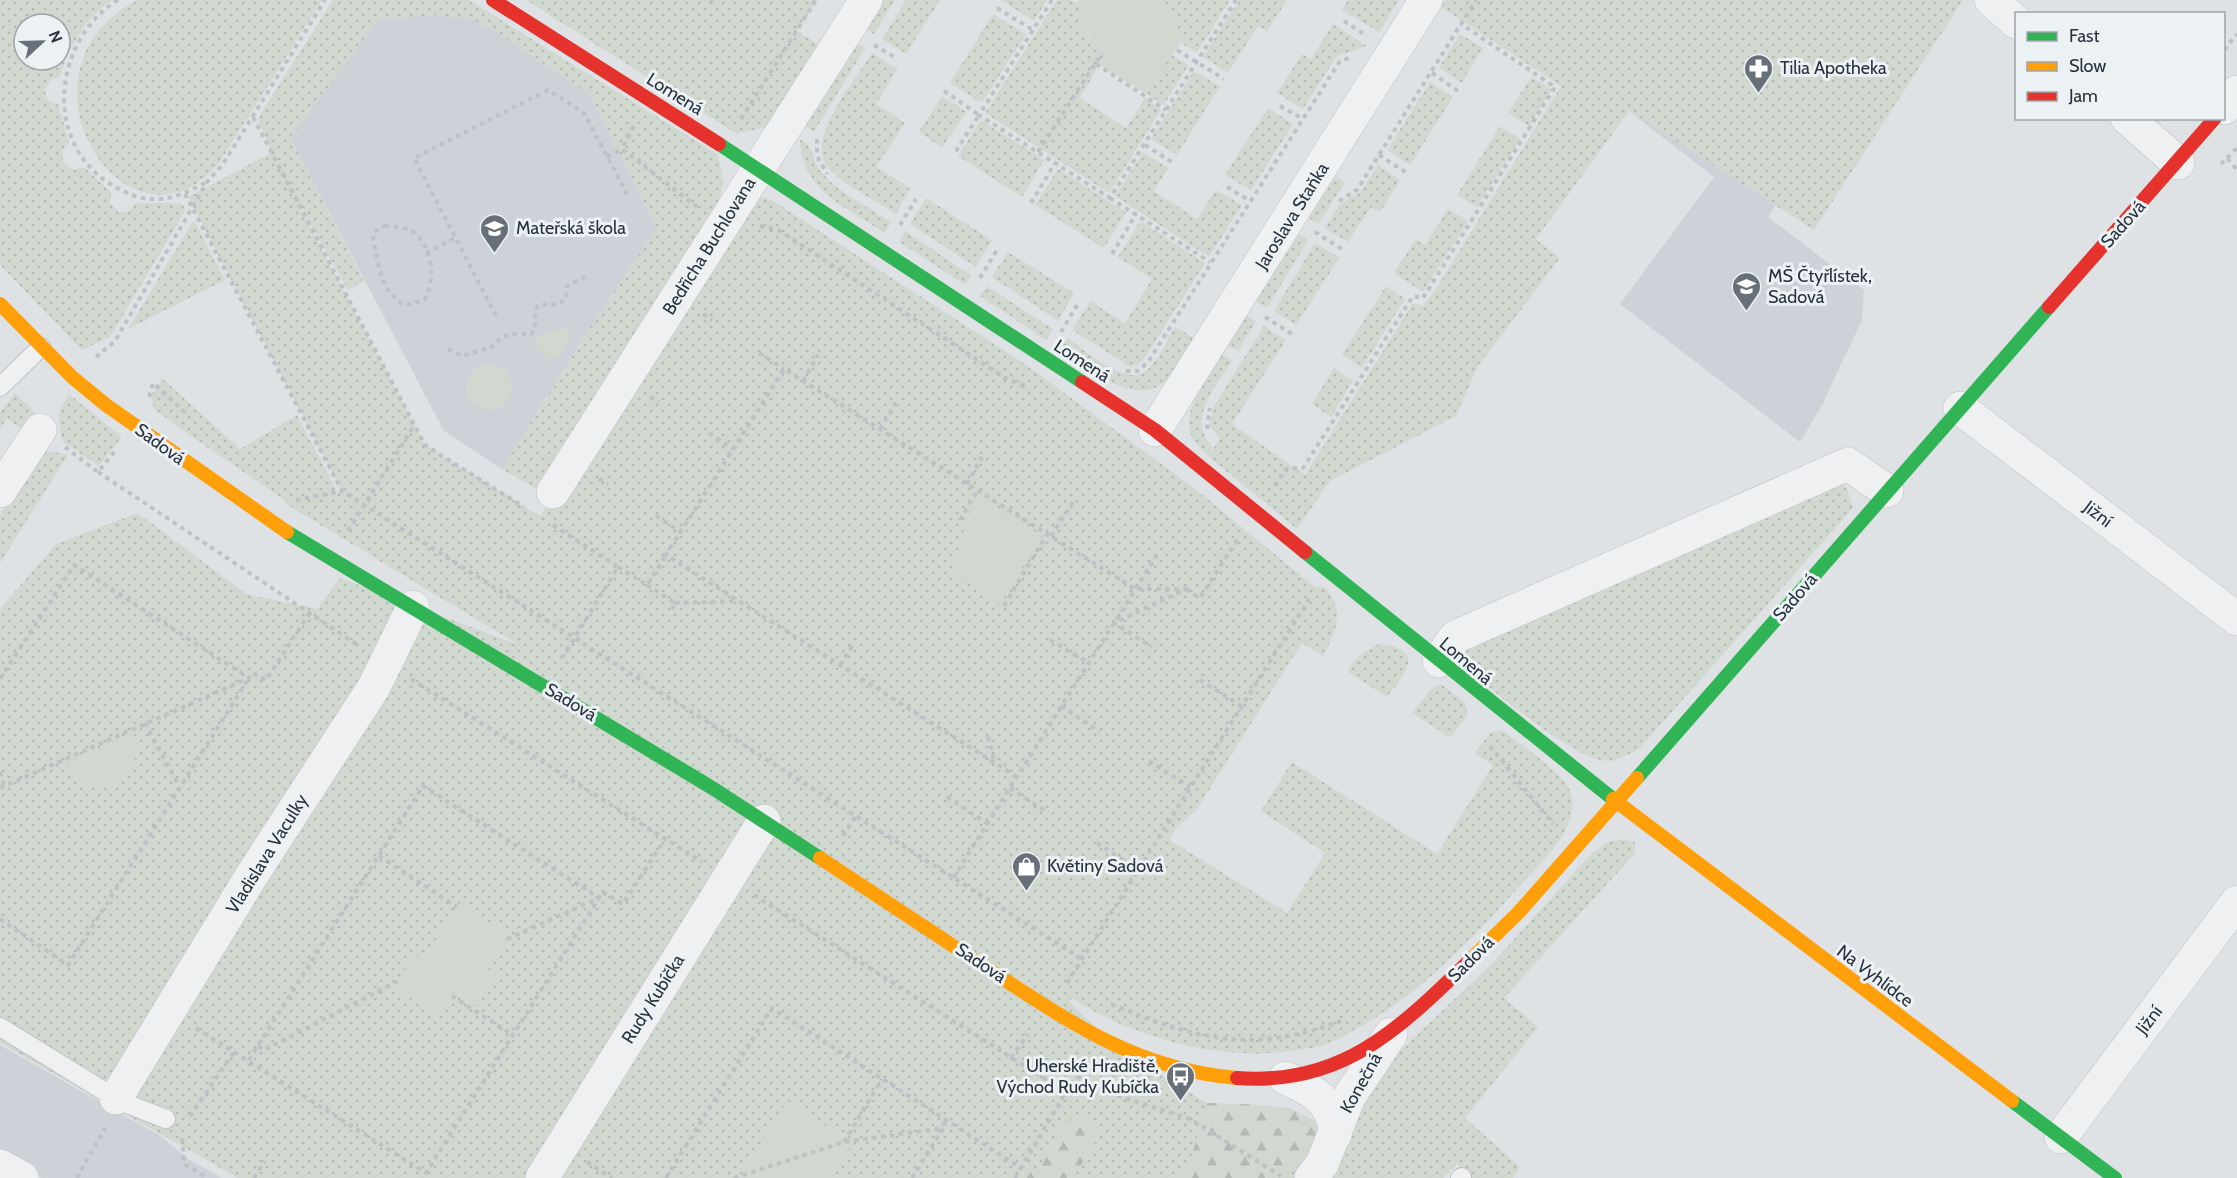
<svg xmlns="http://www.w3.org/2000/svg" width="2237" height="1178" viewBox="0 0 2237 1178" font-family="Cabin,sans-serif">
<style>
.built{fill:#cdd2d8}
.grass{fill:url(#grass-dots);fill-rule:evenodd}
.forest{fill:url(#forest-firs)}
.park{fill:#d1d8d0}
.lines{fill:none;stroke-linecap:round;stroke-linejoin:round}
.lane-casing{stroke:#bec0c3;stroke-width:20}
.street-casing{stroke:#bec0c3;stroke-width:34}
.path{stroke:#bec2c5;stroke-width:4;stroke-dasharray:4.5 4.5;stroke-linecap:butt}
.lane{stroke:#eff0f1;stroke-width:18}
.street{stroke:#eff0f1;stroke-width:33}
.fast{stroke:#30b455;stroke-width:14}
.slow{stroke:#ff9f0a;stroke-width:14}
.jam{stroke:#e5322d;stroke-width:14}
.labels{text-anchor:middle;dominant-baseline:central;stroke-width:6;stroke-linejoin:round;paint-order:stroke}
.poi-label{font-size:18px;fill:#27323d;stroke:#ecf1f4;text-anchor:start}
.street-label{font-size:18px;fill:#27323d;stroke:#ecf1f4}
</style>
<defs>
<pattern id="grass-dots" width="8" height="8" patternUnits="userSpaceOnUse" patternTransform="scale(1.5)"><rect width="8" height="8" fill="#d1d8d0"/><path d="M2 2h.1M6 6h.1" fill="none" stroke="#b3bab4" stroke-width="1.8" stroke-linecap="round"/></pattern>
<pattern id="forest-firs" width="22" height="20" patternUnits="userSpaceOnUse" patternTransform="scale(1.5)"><rect width="22" height="20" fill="#d1d8d0"/><path d="M5 1l3.5 6h-7zM16 11l3.5 6h-7z" fill="#b3bab4"/></pattern>
</defs>
<rect width="100%" height="100%" fill="#dfe2e5"/>
<g class="built">
<path d="M1906 0 1768 217 1864 290 1862 320 1821 407 1800 442 1620 304 1714 177 1630 112 1594 89Z"/>
<path d="M436 15 469 18 495 31 589 94 657 228 584 337 502 469 444 431 290 138 378 20Z"/>
<path d="M0 1045 159 1135 190 1160 222 1178H42L0 1155Z"/>
</g>
<g class="grass">
<path d="M0 0H112C85 19 69 46 60 77L51 79 45 90 47 99 59 105 69 143 63 149V162L74 170 84 167 111 192 110 203 119 212 130 211 136 203C147 204 176 201 183 205L185 211 110 337 82 350 0 265ZM24 24H60V60H24Z"/>
<path d="M137 0H322L219 163C128 272 0 72 137 0Z"/>
<path d="M333 0H469L717 154C728 185 722 195 708 224L536 489 502 469 584 337 657 228 589 94 495 31 469 18 436 15 378 20 290 138 364 281 348 290 289 187 425 445 540 516 744 192 773 201 1025 364 1194 488 1315 587H1324C1346 609 1336 632 1323 656L1302 643 1195 812 1176 828 1170 840 1287 913 1325 853 1261 811 1292 762 1437 854 1493 765 1475 753 1491 732 1502 730C1520 745 1569 775 1572 797 1577 835 1537 865 1515 891 1462 951 1402 1011 1327 1044 1318 1048 1306 1048 1296 1050 1223 1063 1133 1038 1072 998L1069 1002 1118 1048 1207 1103 1290 1108 1316 1122 1307 1178H238L0 1043V609L56 544 138 513 246 594 317 609 340 578 519 645 284 503 287 502C243 470 197 442 154 409L151 396 162 378 240 449 297 415 337 491 317 496 342 491 188 197 271 153 258 118Z"/>
<path d="M526 0H817L797 31 819 45 767 127 737 134Z"/>
<path d="M882 0H895L874 34 864 28Z"/>
<path d="M906 0H940L906 54 882 39Z"/>
<path d="M1001 0H1047L1034 21Z"/>
<path d="M1057 0H1071L1082 7 1086 33 1091 37 1088 43 1105 55 1080 98 1126 128 1145 98 1161 110 1109 193 985 113Z"/>
<path d="M1155 0H1230L1197 53 1181 43 1172 17Z"/>
<path d="M1239 0H1287L1267 31 1258 26 1228 73 1203 57Z"/>
<path d="M1348 0H1399L1379 32 1342 10Z"/>
<path d="M1445 0H1963L1814 230 1629 111 1536 239 1560 258 1478 366 1456 416 1330 481 1297 529 1208 456 1220 439 1209 426 1214 406 1264 326 1286 340 1232 424 1305 475 1413 303 1423 306 1436 289 1561 86 1441 7Z"/>
<path d="M993 14 1026 34 982 103 950 83Z"/>
<path d="M1333 24 1367 46 1337 56 1303 109 1277 93 1302 54 1311 59Z"/>
<path d="M1460 34 1483 48 1462 83 1439 68Z"/>
<path d="M855 43 865 48 814 132 804 125Z"/>
<path d="M872 53 897 69 876 104 905 123 876 167 910 188 896 214C877 201 837 182 825 163 809 135 857 77 872 53Z"/>
<path d="M1171 55 1189 65 1164 105 1145 93Z"/>
<path d="M1194 71 1220 86 1177 155 1151 139Z"/>
<path d="M1531 77 1552 89 1529 126 1508 113Z"/>
<path d="M1430 82 1453 97 1410 165 1387 150Z"/>
<path d="M942 96 967 112 942 147 919 132Z"/>
<path d="M1268 108 1293 124 1251 190 1225 175Z"/>
<path d="M981 120 1044 160 1022 197 958 156Z"/>
<path d="M1500 126 1520 139 1477 207 1457 195Z"/>
<path d="M800 139C819 151 809 158 822 173 839 193 869 207 891 222L885 233C845 206 802 192 800 139Z"/>
<path d="M1143 152 1168 168 1154 191 1197 219 1216 190 1242 205 1209 257 1115 196Z"/>
<path d="M1378 165 1400 180 1380 212 1371 207 1348 242 1325 228 1340 204 1361 191Z"/>
<path d="M1058 169 1126 212 1104 248 1035 205Z"/>
<path d="M1336 176 1345 182 1318 224 1309 218Z"/>
<path d="M926 198 992 240 976 267 910 224Z"/>
<path d="M1448 209 1468 221 1423 292 1394 273 1416 239 1425 245Z"/>
<path d="M194 220 225 280 128 329Z"/>
<path d="M1140 221 1205 263 1144 359 1138 365 1131 367 1072 330 1090 301 1125 323 1152 279 1118 257Z"/>
<path d="M905 231 971 275 965 285 899 242Z"/>
<path d="M1299 234 1308 240 1267 308 1256 301Z"/>
<path d="M1315 243 1339 258 1296 325 1274 311Z"/>
<path d="M1008 252 1074 293 1058 321 992 277Z"/>
<path d="M987 286 1053 329 1046 340 980 296Z"/>
<path d="M1386 286 1405 299 1362 368 1342 355Z"/>
<path d="M1246 315 1256 321 1238 351 1227 345Z"/>
<path d="M1175 327 1196 339C1187 351 1180 366 1169 378 1137 412 1088 367 1060 348L1067 338C1085 350 1126 387 1146 371 1158 361 1167 340 1175 327Z"/>
<path d="M1222 354 1232 361C1215 387 1186 419 1213 447L1207 455C1202 449 1195 444 1192 437 1180 409 1209 376 1222 354Z"/>
<path d="M1334 368 1353 381 1331 417 1312 404Z"/>
<path d="M15 393 31 408 38 420 28 434 7 418 0 429V412Z"/>
<path d="M69 394 122 437 99 466 63 442C57 419 56 415 69 394Z"/>
<path d="M41 449 68 455 0 563V514Z"/>
<path d="M1842 482 1847 489 1853 508 1639 749C1629 754 1620 760 1609 761 1575 762 1492 688 1462 666L1466 647Z"/>
<path d="M1379 644C1428 649 1405 674 1387 697L1348 672C1355 657 1365 651 1379 644Z"/>
<path d="M1441 684 1466 703 1467 716 1452 736H1448L1412 713 1433 687Z"/>
<path d="M1623 839 1635 842V853L1504 998 1538 1027 1465 1118 1520 1167 1513 1178H1469L1457 1164 1443 1178H1330L1351 1139 1368 1091 1385 1065 1491 965 1590 855 1608 842Z"/>
</g>
<g class="forest">
<path d="M1207 1103C1243 1105 1285 1101 1316 1122L1320 1149C1308 1160 1293 1165 1284 1178H1178L1190 1162Z"/>
<path d="M1081 1116 1101 1133 1073 1178H1010L1037 1169 1054 1143 1057 1123Z"/>
</g>
<g class="park">
<path d="M1079 0H1155L1172 17 1181 43 1145 93 1100 65 1105 55 1088 43 1091 37 1078 25V13L1082 7 1077 3Z"/>
<path d="M563 327 569 330C572 344 562 360 548 360L535 346 537 336Z"/>
<circle cx="489" cy="387" r="23"/>
<path d="M979 496 1042 536 1000 604 959 577 953 569 964 535 963 522Z"/>
<path d="M134 733C149 787 86 808 67 762Z"/>
<path d="M459 903 509 935 488 969 497 975 477 1006 454 992 438 1017 394 987 414 955 423 960Z"/>
<path d="M787 1101 853 1143 831 1178H754L743 1171Z"/>
</g>
<g class="lines">
<defs>
<g id="lane">
<path d="M0 387 41 347"/>
<path d="M0 1027 120 1101 166 1119"/>
<path d="M1460 1178 1462 1177"/>
</g>
<g id="street">
<path d="M1991 0 2016 22"/>
<path d="M2224 108 2237 92"/>
<path d="M2127 118 2178 163"/>
<path d="M1960 408 2237 619"/>
<path d="M1155 430 1426 0"/>
<path d="M0 491 40 430"/>
<path d="M553 492 866 0"/>
<path d="M1439 661 1455 637 1848 464 1887 491"/>
<path d="M1285 1078C1313 1090 1334 1101 1335 1135"/>
<path d="M116 1098 252 875 374 687 413 607"/>
<path d="M2061 1137 2237 902"/>
<path d="M0 1166 22 1178"/>
<path d="M542 1178 764 821"/>
<path d="M1311 1178 1322 1164 1349 1097 1391 1034"/>
</g>
</defs>
<use href="#lane" class="lane-casing"/>
<use href="#street" class="street-casing"/>
<g class="path">
<path d="M118 0C53 40 42 143 112 185 126 193 143 201 160 199 177 198 191 190 207 182"/>
<path d="M1052 0 979 115 1110 198 1236 0"/>
<path d="M711 2 712 0"/>
<path d="M997 8 1033 30"/>
<path d="M1344 21 1367 36"/>
<path d="M874 45 896 58"/>
<path d="M1177 50 1224 79"/>
<path d="M2224 50 2237 34"/>
<path d="M1096 64 1166 110"/>
<path d="M1432 73 1458 91"/>
<path d="M944 91 979 115 954 154"/>
<path d="M1280 106 1303 119"/>
<path d="M253 117 425 445 524 507"/>
<path d="M741 119 816 0"/>
<path d="M634 126 622 149 697 207"/>
<path d="M817 139V156L827 174"/>
<path d="M1145 145 1172 162"/>
<path d="M1038 152 1102 53"/>
<path d="M1379 155 1407 173"/>
<path d="M607 157 622 149"/>
<path d="M2227 158 2237 148"/>
<path d="M2221 164 2227 158 2237 170"/>
<path d="M1227 187 1250 201"/>
<path d="M185 194 342 491 1082 959"/>
<path d="M1110 198 1210 262"/>
<path d="M1339 201 1357 190 1476 0"/>
<path d="M1031 203 1055 163"/>
<path d="M900 225 916 199"/>
<path d="M385 226C393 227 406 227 413 232 433 247 436 280 424 300L405 305C380 293 379 264 373 239L374 232Z"/>
<path d="M760 226 777 229 1005 378 1027 387"/>
<path d="M1315 232 1345 251"/>
<path d="M426 253 456 237"/>
<path d="M1112 254 1136 214"/>
<path d="M980 278 997 250"/>
<path d="M703 314 712 320"/>
<path d="M496 316 414 158 548 90 584 113 629 198"/>
<path d="M1265 317 1292 334"/>
<path d="M1061 332 1079 302"/>
<path d="M448 349 463 356 494 346C503 332 515 334 531 334L535 330V312L538 305 560 304 566 297 567 286 586 276"/>
<path d="M759 353 784 369"/>
<path d="M96 357 115 341 207 182 223 164 325 0"/>
<path d="M1126 371H1138L1148 362 1340 61 1352 57"/>
<path d="M803 381 818 355"/>
<path d="M149 397 153 383 187 414"/>
<path d="M650 397 659 402"/>
<path d="M880 429 896 403"/>
<path d="M1207 429 1210 408"/>
<path d="M709 433 733 449"/>
<path d="M65 447 98 472 115 451"/>
<path d="M98 472 359 646"/>
<path d="M599 479 608 484"/>
<path d="M967 484 982 457"/>
<path d="M1275 486 1286 469 1303 468 1413 296 1423 298 1555 87 1461 24"/>
<path d="M296 500 342 491"/>
<path d="M656 516 681 532"/>
<path d="M960 520 978 490"/>
<path d="M553 525 618 567 561 660"/>
<path d="M348 531 411 430 416 426"/>
<path d="M1051 536 1073 502"/>
<path d="M618 567 647 585 666 555"/>
<path d="M647 585 675 603 672 609"/>
<path d="M1186 589 1200 598 1239 537"/>
<path d="M675 603 738 601"/>
<path d="M1004 606 1047 534"/>
<path d="M1050 640 1089 663"/>
<path d="M840 665 853 645"/>
<path d="M0 679 74 565 249 678"/>
<path d="M411 679 702 862"/>
<path d="M1200 680 1243 707"/>
<path d="M1061 706 1099 731"/>
<path d="M145 723 179 786"/>
<path d="M988 737 995 763"/>
<path d="M1490 746 1553 824"/>
<path d="M1149 761 1190 787"/>
<path d="M0 772 4 786"/>
<path d="M1017 777 666 555 784 369 1135 589H1186L1114 623 1152 647"/>
<path d="M0 788 249 678 253 673 266 680 309 614"/>
<path d="M1010 788 1048 813"/>
<path d="M947 797 988 824"/>
<path d="M843 836 856 816"/>
<path d="M1097 843 1138 870"/>
<path d="M379 856 457 907"/>
<path d="M953 878 1157 555"/>
<path d="M754 895 1066 1092 1078 1077 1106 1092 1190 1119 1281 1176"/>
<path d="M0 919 68 965 249 678"/>
<path d="M507 939 599 898 602 892 623 904 665 839"/>
<path d="M1067 983 1310 598"/>
<path d="M452 996 513 1035"/>
<path d="M1111 1004C1196 1039 1251 1055 1341 1021"/>
<path d="M196 1028 248 1061 423 786 599 898 426 1173 248 1061"/>
<path d="M258 1046 264 1050 398 981"/>
<path d="M1011 1058 1028 1034"/>
<path d="M190 1116 234 1052"/>
<path d="M182 1138 184 1164 208 1178"/>
<path d="M844 1142 882 1079"/>
<path d="M587 1162 612 1178"/>
<path d="M77 1178 105 1128"/>
<path d="M254 1178 265 1161"/>
<path d="M666 1178 772 1008 1021 1168 1066 1092"/>
<path d="M734 1178 844 1142 937 1129 948 1121"/>
<path d="M912 1178 946 1124"/>
<path d="M1015 1178 1021 1168"/>
</g>
<use href="#lane" class="lane"/>
<use href="#street" class="street"/>
<g class="fast">
<path d="M719 144 1082 382"/>
<path d="M287 532 714 789 820 858"/>
<path d="M1305 552 1613 799"/>
<path d="M1637 778 2049 307"/>
<path d="M2012 1101 2115 1178"/>
</g>
<g class="slow">
<path d="M0 304 72 377 106 405 287 532"/>
<path d="M1613 799 2012 1101"/>
<path d="M820 858C873 893 926 928 979 963 1064 1018 1132 1069 1237 1078"/>
<path d="M1469 961 1519 912 1637 778"/>
</g>
<g class="jam">
<path d="M493 0 719 144"/>
<path d="M2049 307 2215 118"/>
<path d="M1082 382 1155 430 1305 552"/>
<path d="M1237 1078C1342 1086 1399 1029 1469 961"/>
</g>
</g>
<defs>
<symbol id="pharmacy-pin" viewBox="-11 -11 22 30"><path d="M0 17L-7.5 6A9.5 9.5 0 1 1 7.5 6Z" fill="#677078" stroke="#ecf1f4"/><path d="M-2-6h4v4h4v4h-4v4h-4v-4h-4v-4h4Z" fill="#fff"/></symbol>
<symbol id="school-pin" viewBox="-11 -11 22 30"><path d="M0 17L-7.5 6A9.5 9.5 0 1 1 7.5 6Z" fill="#677078" stroke="#ecf1f4"/><path d="M0-5L7-2L0 1L-7-2ZM-4 1L0 2.5L4 1V4Q0 6-4 4Z" fill="#fff"/></symbol>
<symbol id="shop-pin" viewBox="-11 -11 22 30"><path d="M0 17L-7.5 6A9.5 9.5 0 1 1 7.5 6Z" fill="#677078" stroke="#ecf1f4"/><path d="M-5-2.5h2.3a2.7 3.5 0 0 1 5.4 0H5L5.5 6h-11ZM-1.5-2.5h3a1.5 2.3 0 0 0-3 0Z" fill="#fff"/></symbol>
<symbol id="bus-pin" viewBox="-11 -11 22 30"><path d="M0 17L-7.5 6A9.5 9.5 0 1 1 7.5 6Z" fill="#677078" stroke="#ecf1f4"/><path d="M-5-6H5V4H4V6H2V4H-2V6H-4V4H-5ZM-3.5-4V0h7V-4ZM-3.5 1.2v1.5H-2V1.2ZM2 1.2v1.5H3.5V1.2Z" fill="#fff"/></symbol>
</defs>
<g fill-rule="evenodd">
<use href="#pharmacy-pin" x="1742" y="52" width="33" height="45"/>
<use href="#school-pin" x="478" y="212" width="33" height="45"/>
<use href="#school-pin" x="1730" y="270" width="33" height="45"/>
<use href="#shop-pin" x="1010" y="850" width="33" height="45"/>
<use href="#bus-pin" x="1164" y="1060" width="33" height="45"/>
</g>
<g class="labels">
<g class="poi-label">
<text x="1780" y="68">Tilia Apotheka</text>
<text x="516" y="228">Mateřská škola</text>
<text x="1768" y="276">MŠ Čtyřlístek,<tspan x="1768" dy="21">Sadová</tspan></text>
<text x="1047" y="866">Květiny Sadová</text>
<text x="1159" y="1066" text-anchor="end">Uherské Hradiště,<tspan x="1159" dy="21">Východ Rudy Kubíčka</tspan></text>
</g>
<g class="street-label">
<text transform="translate(675 94) rotate(32)">Lomená</text>
<text transform="translate(1292 216) rotate(-58)">Jaroslava Staňka</text>
<text transform="translate(2123 224) rotate(-48)">Sadová</text>
<text transform="translate(709 246) rotate(-58)">Bedřicha Buchlovana</text>
<text transform="translate(1082 361) rotate(33)">Lomená</text>
<text transform="translate(160 444) rotate(36)">Sadová</text>
<text transform="translate(2098 514) rotate(37)">Jižní</text>
<text transform="translate(1795 597) rotate(-49)">Sadová</text>
<text transform="translate(1466 661) rotate(40)">Lomená</text>
<text transform="translate(571 702) rotate(31)">Sadová</text>
<text transform="translate(267 854) rotate(-58)">Vladislava Vaculky</text>
<text transform="translate(1471 959) rotate(-45)">Sadová</text>
<text transform="translate(981 963) rotate(34)">Sadová</text>
<text transform="translate(1875 976) rotate(37)">Na Vyhlídce</text>
<text transform="translate(653 999) rotate(-58)">Rudy Kubíčka</text>
<text transform="translate(2149 1020) rotate(-53)">Jižní</text>
<text transform="translate(1361 1083) rotate(-61)">Konečná</text>
</g>
</g>
<rect x="2015" y="12" width="210" height="108" fill="#ecf1f4" stroke="#9da5ab" stroke-width="1.5"/>
<rect x="2027" y="32" width="30" height="9" fill="#30b455" stroke="#9da5ab" stroke-width="1.5"/>
<text x="2069" y="42" font-size="18" fill="#27323d">Fast</text>
<rect x="2027" y="62" width="30" height="9" fill="#ff9f0a" stroke="#9da5ab" stroke-width="1.5"/>
<text x="2069" y="72" font-size="18" fill="#27323d">Slow</text>
<rect x="2027" y="92" width="30" height="9" fill="#e5322d" stroke="#9da5ab" stroke-width="1.5"/>
<text x="2069" y="102" font-size="18" fill="#27323d">Jam</text>
<g transform="translate(42 42) rotate(68)"><circle r="28" fill="#ecf1f4" stroke="#9da5ab" stroke-width="1.5"/>
<path d="M0-4.5L10 22L0 15L-10 22Z" fill="#677078"/>
<text y="-9" font-size="16" font-weight="bold" text-anchor="middle" fill="#27323d">N</text>
</g>
</svg>
